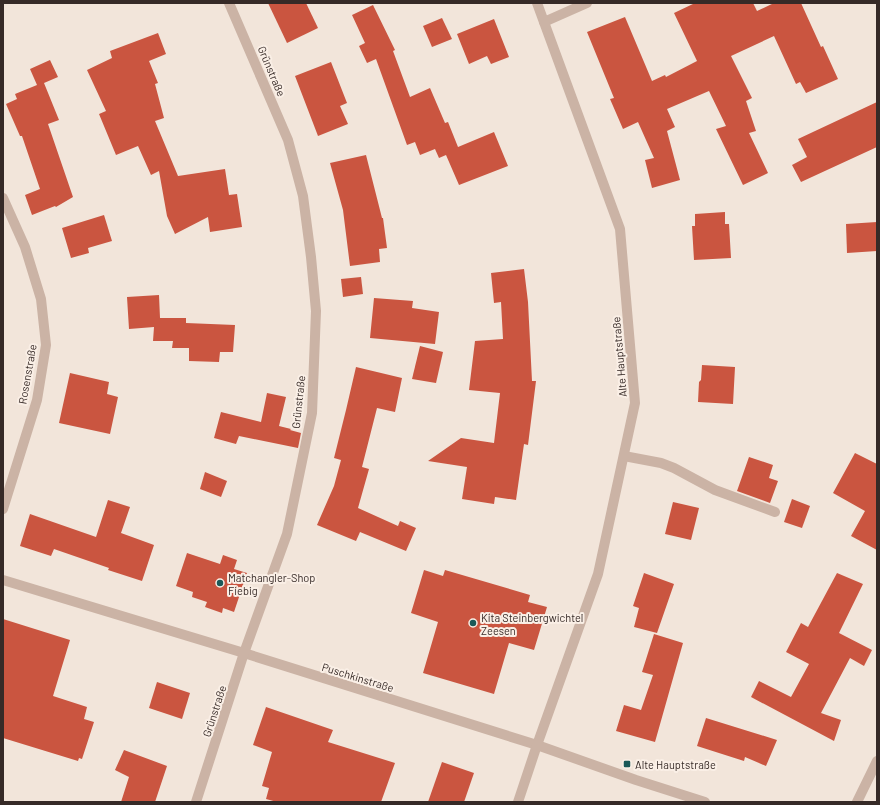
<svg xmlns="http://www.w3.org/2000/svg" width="880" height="805" viewBox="0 0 880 805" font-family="Barlow,sans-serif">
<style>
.building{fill:#ca5540}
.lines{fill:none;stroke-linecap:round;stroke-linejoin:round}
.minor{stroke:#cbb3a5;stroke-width:10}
.poi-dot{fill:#1b5958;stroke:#faefe6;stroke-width:1.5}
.labels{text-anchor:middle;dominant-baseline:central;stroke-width:4;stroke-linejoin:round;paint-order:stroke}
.street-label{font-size:11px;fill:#362a27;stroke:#faefe6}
.poi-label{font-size:11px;fill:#362a27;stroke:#faefe6;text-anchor:start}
</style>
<rect width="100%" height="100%" fill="#f2e5da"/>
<g class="building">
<path d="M268 3H306L318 28 287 43Z"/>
<path d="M695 3H753L757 11 774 3H801L821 47 823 46 838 79 806 93 800 82 796 84 774 36 731 56 752 98 746 101 756 131 749 133 768 173 743 185 716 129 726 126 709 91 667 109 675 127 667 131 680 180 652 188 645 160 654 158 638 122 623 129 610 99 614 98 587 32 625 17 652 81 665 75 666 77 697 61 674 13Z"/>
<path d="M373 5 395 50 393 51 410 97 430 88 445 123 448 122 458 147 494 132 508 166 459 185 446 155 439 158 435 149 420 155 415 142 407 145 376 59 367 63 359 46 365 43 352 15Z"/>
<path d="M442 18 452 39 432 47 423 26Z"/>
<path d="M494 19 509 57 491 64 487 56 469 64 457 34Z"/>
<path d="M158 33 166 54 149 61 158 83 155 84 164 118 155 121 178 176 225 169 229 195 237 194 242 227 210 232 208 217 175 234 167 216 159 171 151 175 138 146 116 155 99 114 106 111 87 70 112 58 110 51Z"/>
<path d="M50 60 58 77 44 83 59 120 48 124 73 197 56 207 55 206 32 215 25 195 40 189 22 136H20L6 104 17 99 15 94 37 85 30 69Z"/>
<path d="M331 62 347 103 340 106 348 124 318 136 295 76Z"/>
<path d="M877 102V147L801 182 792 165 807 157 798 139Z"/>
<path d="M366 155 382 218H383L387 248 379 249 380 262 350 266 343 210 330 163Z"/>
<path d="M725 212V224H729L731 258 694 260 692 226H695V214Z"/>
<path d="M104 215 112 241 88 248 89 253 71 258 62 228Z"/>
<path d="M877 222V251L847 253 846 224Z"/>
<path d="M524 269 528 302 532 381H536L528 445 524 444 516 500 495 497 494 504 462 499 467 467 428 461 461 438 494 443 500 393 469 390 475 341 503 339 501 302 494 303 491 273Z"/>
<path d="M361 277 363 294 343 297 341 279Z"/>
<path d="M159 295 160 318H186V323L235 325 233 352H220L219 362 189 361V348H172L173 341H153L154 327 129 329 127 297Z"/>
<path d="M374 298 413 301 412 308 439 312 435 344 370 338Z"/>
<path d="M420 346 443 352 436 383 412 379Z"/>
<path d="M702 365 735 367 733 404 698 402 699 382 701 380Z"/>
<path d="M356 367 402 378 395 412 377 408 362 467 369 469 358 508 398 526 400 521 416 528 406 551 360 532 356 541 317 525 334 486 341 460 334 458 346 410Z"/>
<path d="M70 373 109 382 107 394 118 397 110 434 59 423Z"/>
<path d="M267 393 286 397 279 426 291 429 290 430 301 433 298 448 239 436 236 444 214 438 221 412 261 422Z"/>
<path d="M855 453 877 464V550L851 536 865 511 833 493Z"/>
<path d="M749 457 773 465 769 478 778 481 770 503 737 491Z"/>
<path d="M205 472 227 481 221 497 200 489Z"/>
<path d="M792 499 810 506 802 528 784 522Z"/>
<path d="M108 500 130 507 121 533 154 545 142 581 108 570 109 568 54 549 51 556 20 546 30 514 96 537Z"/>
<path d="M673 502 699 508 691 540 665 534Z"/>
<path d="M187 553 220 564 223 555 237 560 234 569 247 573 234 612 223 608 222 613 205 607 207 602 192 597 193 592 176 586Z"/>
<path d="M424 570 443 576 445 570 530 595 528 602 547 607 534 650 509 643 494 694 423 673 438 622 411 613Z"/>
<path d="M644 573 674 584 657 633 634 627 639 608 633 606Z"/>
<path d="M837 573 863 584 839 633 872 650 864 666 850 658 821 713 841 720 834 741 751 697 759 681 791 697 809 664 786 652 801 623 808 627Z"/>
<path d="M3 619 70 640 53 696 87 707 84 719 94 722 82 759 79 758 78 761 3 738Z"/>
<path d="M654 634 683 643 655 742 616 731 624 705 641 710 653 675 642 672Z"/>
<path d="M157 682 190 693 182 719 149 708Z"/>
<path d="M266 707 333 730 328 742 395 763 381 802H277L266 799 269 788 262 786 272 752 253 745Z"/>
<path d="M706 718 777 740 766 766 745 757 744 761 697 746Z"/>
<path d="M124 750 167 766 155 802H121L129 777 115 770Z"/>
<path d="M442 762 474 773 464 802H428Z"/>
</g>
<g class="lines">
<g class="minor">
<path d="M544 22 587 3"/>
<path d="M3 198 25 247 41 299 46 345 37 400 3 509"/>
<path d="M624 456 661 463 674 468 715 490 775 512"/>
<path d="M3 580 244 653 537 745 636 780 705 802"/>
<path d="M196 802 244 653 287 534 312 413 316 311 311 257 303 196 288 140 229 3"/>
<path d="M518 802 537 745 598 574 635 403 620 229 537 3"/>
<path d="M857 802 877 761"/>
</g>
</g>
<g class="poi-dot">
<circle cx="220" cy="583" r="4"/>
<circle cx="473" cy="623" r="4"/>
<rect x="623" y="760" width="8" height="8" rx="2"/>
</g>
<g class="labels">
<g class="street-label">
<text transform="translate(272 71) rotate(67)">Grünstraße</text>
<text transform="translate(619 357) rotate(-95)">Alte Hauptstraße</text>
<text transform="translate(27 374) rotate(-80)">Rosenstraße</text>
<text transform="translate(298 402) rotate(-84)">Grünstraße</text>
<text transform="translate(358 677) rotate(17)">Puschkinstraße</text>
<text transform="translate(214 711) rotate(-72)">Grünstraße</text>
</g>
<g class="poi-label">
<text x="228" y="577">Matchangler-Shop<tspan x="228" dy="13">Fiebig</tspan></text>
<text x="481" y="617">Kita Steinbergwichtel<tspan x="481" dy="13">Zeesen</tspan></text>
<text x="635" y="764">Alte Hauptstraße</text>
</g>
</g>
<rect width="880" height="805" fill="none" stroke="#362a27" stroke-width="8"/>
</svg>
